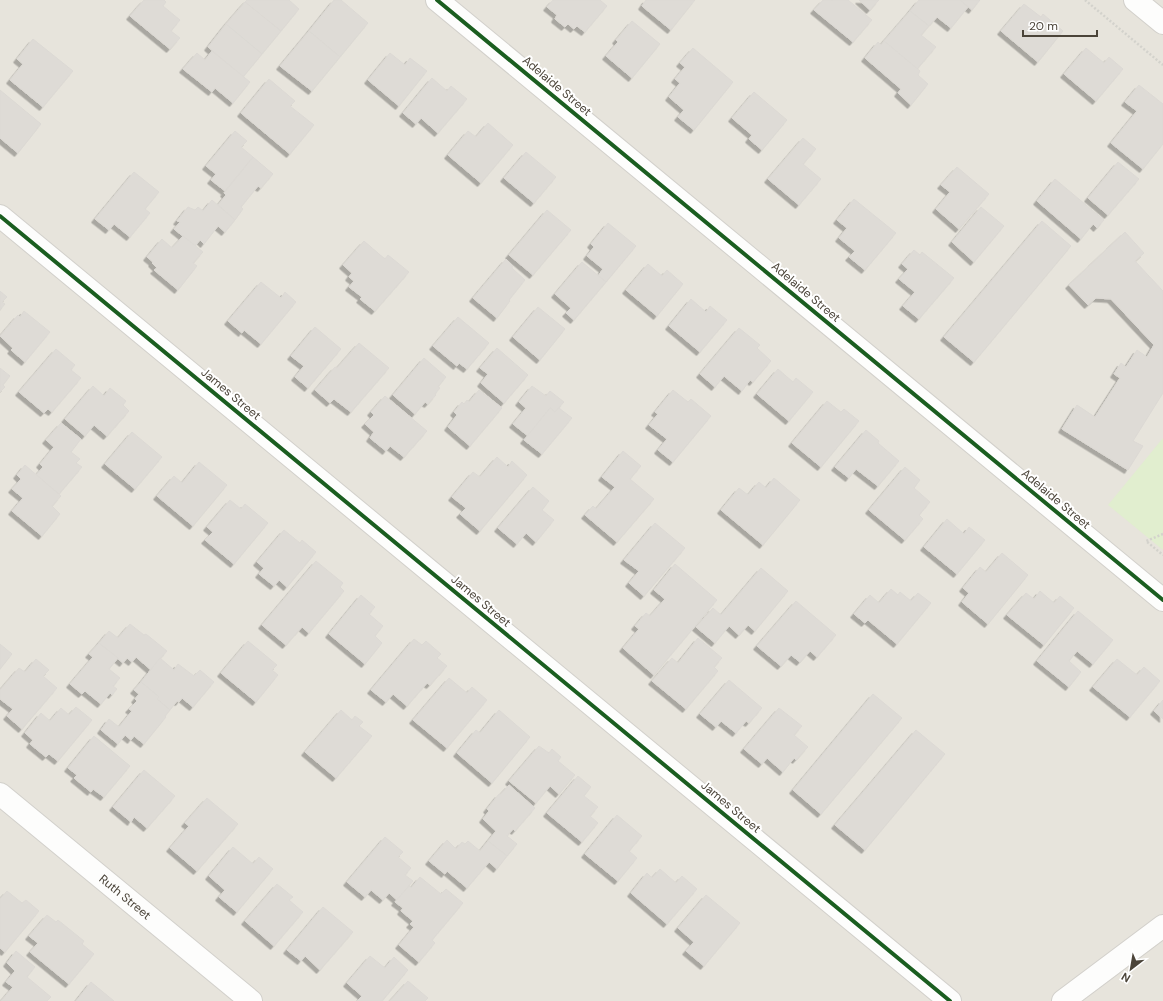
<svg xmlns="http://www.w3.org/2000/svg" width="1163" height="1001" viewBox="0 0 1163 1001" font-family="'DM Sans',sans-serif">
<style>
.residential{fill:#e7e4dc}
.green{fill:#e1eecf}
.building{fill:#dedbd6;stroke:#dcd9d4;filter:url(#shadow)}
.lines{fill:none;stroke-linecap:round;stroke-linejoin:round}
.minor-casing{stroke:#d2d0cb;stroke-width:24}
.path{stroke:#d3d2cc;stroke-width:2.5;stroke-dasharray:2 2;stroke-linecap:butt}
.minor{stroke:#fdfdfc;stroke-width:22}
.cycleway-casing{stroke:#fff;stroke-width:6}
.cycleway{stroke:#1b5e20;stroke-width:4}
.labels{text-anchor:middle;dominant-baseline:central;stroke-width:4;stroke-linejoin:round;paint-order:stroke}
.street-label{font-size:12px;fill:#4b4439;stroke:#fff}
</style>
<defs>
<filter id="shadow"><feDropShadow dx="-3.5" dy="3.5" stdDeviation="0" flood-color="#0004"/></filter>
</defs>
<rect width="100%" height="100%" fill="#f4f2ee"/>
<rect class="residential" x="0" y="0" width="1163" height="1001"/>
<path class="green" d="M1163 438V550L1108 505Z"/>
<g class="building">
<path d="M144 0H164L166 2 163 6 180 20 171 31 180 38 170 49 130 16Z"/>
<path d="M247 0H289L299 9 281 31 245 2Z"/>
<path d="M334 0H341L368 23 340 57 309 31Z"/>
<path d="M553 0H600L607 6 585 32 577 26 574 29 568 24 565 27 555 19 557 15 547 7Z"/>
<path d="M646 0H695L671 30 642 6Z"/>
<path d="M823 0H831L832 1 833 0H848L872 20 853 42 814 10Z"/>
<path d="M859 0H879L870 10Z"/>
<path d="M919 0H960L968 7 951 28 937 17 929 26 910 11Z"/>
<path d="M960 0H980L972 10Z"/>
<path d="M245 2 281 31 262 54 226 24Z"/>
<path d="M1024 4 1041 17 1043 14 1063 31 1038 62 1001 31Z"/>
<path d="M910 11 929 26 921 35 936 47 917 69 884 41Z"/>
<path d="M632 21 660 44 632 78 606 56 618 42 616 40Z"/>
<path d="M226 24 262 54 243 77 208 47Z"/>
<path d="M309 31 340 57 312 91 280 66Z"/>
<path d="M33 39 73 71 43 107 10 80 23 64 17 59Z"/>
<path d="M884 41 920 71 918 75 928 84 911 105 898 93 901 89 865 58 878 42 881 45Z"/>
<path d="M693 48 733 82 694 130 678 117 684 110 669 97 680 83 675 79 685 67 680 63Z"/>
<path d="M1086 48 1104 63 1109 57 1123 69 1096 101 1064 74Z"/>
<path d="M212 51 250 82 233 103 215 88 212 92 183 69 197 53 205 60Z"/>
<path d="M390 53 405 65 410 58 427 71 399 106 368 80Z"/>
<path d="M432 78 447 91 451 86 467 99 438 133 421 118 416 124 403 113Z"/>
<path d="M269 79 295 101 290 106 314 125 290 154 241 113Z"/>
<path d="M1139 85 1163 104V144L1143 169 1111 143 1137 111 1125 102Z"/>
<path d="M0 90 41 124 18 153 0 138Z"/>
<path d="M754 92 787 120 762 150 749 139 752 135 732 118Z"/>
<path d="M488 123 513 145 481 183 448 155 468 131 476 137Z"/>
<path d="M235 131 247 141 241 147 253 157 225 191 211 180 216 174 206 166Z"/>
<path d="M803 138 816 149 803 164 821 179 799 205 768 179Z"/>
<path d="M526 152 556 177 534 203 504 178Z"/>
<path d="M253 157 273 174 261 188 258 186 241 207 243 209 235 220 218 205 226 195 224 193Z"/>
<path d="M1118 162 1139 179 1108 215 1088 198Z"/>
<path d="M957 167 989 194 959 229 936 209 950 192 941 185Z"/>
<path d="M134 172 159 192 145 209 150 213 130 237 114 224 109 230 95 219Z"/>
<path d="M1055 179 1104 220 1097 228 1093 224 1081 239 1037 201Z"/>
<path d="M854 199 896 233 865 270 849 257 855 251 839 238 847 228 837 220Z"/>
<path d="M212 200 235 220 225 232 218 226 204 244 200 240 195 246 174 229 180 222 177 221 188 207 195 210 198 207 203 211Z"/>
<path d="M981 207 1004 226 974 262 952 242Z"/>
<path d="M547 210 571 230 533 275 509 255Z"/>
<path d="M1042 221 1071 246 974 362 944 337Z"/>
<path d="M608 223 636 246 606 282 598 276 603 269 587 256 594 247 591 244Z"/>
<path d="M1125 232 1144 253 1135 261 1163 291V393L1133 441 1143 446 1128 470 1062 429 1077 405 1095 417 1120 378 1114 374 1121 363 1126 367 1137 350 1147 357 1154 345 1111 299 1096 298 1088 305 1069 285Z"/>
<path d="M183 236 203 252 193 263 197 266 178 290 154 270 157 268 152 263 153 262 147 257 162 239 172 248Z"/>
<path d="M364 241 385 259 388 255 409 272 375 311 360 299 362 297 349 287 354 281 349 277 352 273 343 265Z"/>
<path d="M914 250 920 255 922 252 954 278 919 319 903 306 915 292 899 279 908 269 902 264Z"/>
<path d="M506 259 513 266 512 268 525 280 509 300 510 301 497 318 473 298Z"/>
<path d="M582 262 606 282 574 320 566 313 571 308 555 294Z"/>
<path d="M648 264 662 276 667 270 683 284 657 316 626 290Z"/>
<path d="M261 282 281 298 285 292 296 302 261 344 244 330 242 333 228 321Z"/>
<path d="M0 291 7 297 2 302 5 304 0 310Z"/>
<path d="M691 299 706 312 710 306 727 320 700 352 669 326Z"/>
<path d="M538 307 565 329 540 360 513 337Z"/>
<path d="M24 311 50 332 25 362 11 350 13 348 0 336 18 315 20 317Z"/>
<path d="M458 317 489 343 467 369 459 363 457 366 433 346Z"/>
<path d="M315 327 341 349 308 388 295 377 304 366 291 356Z"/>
<path d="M739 328 760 345 757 348 771 361 753 382 750 380 742 391 724 376 715 387 700 374Z"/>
<path d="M359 343 389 368 351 412 334 399 330 403 315 390 335 367 337 368Z"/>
<path d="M497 348 528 375 504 403 481 383 488 374 480 368Z"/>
<path d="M56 349 75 365 71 370 81 378 52 412 48 409 44 413 19 392Z"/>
<path d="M424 358 446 377 438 387 440 388 435 394 436 395 428 404 425 402 415 414 393 395Z"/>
<path d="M0 368 10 376 3 385 5 387 0 392Z"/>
<path d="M778 369 793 382 796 378 813 392 789 421 757 394Z"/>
<path d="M93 386 104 396 110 388 126 401 123 405 129 411 107 436 94 425 85 436 65 419Z"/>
<path d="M532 386 546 396 550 391 564 402 555 412 550 408 528 436 513 424 526 408 519 402Z"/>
<path d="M479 390 502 408 470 446 448 427 457 415 454 412 462 402 464 404 467 400 469 402Z"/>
<path d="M673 390 688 402 691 399 711 416 673 462 658 450 667 439 649 425 658 414 655 412Z"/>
<path d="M385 396 427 431 404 457 390 446 386 451 370 438 374 432 365 424 374 415 371 412Z"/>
<path d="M827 401 841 412 844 409 859 421 821 467 792 443Z"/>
<path d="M550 408 555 412 559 408 572 418 542 454 524 440Z"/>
<path d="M61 423 81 439 71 452 80 459 76 463 82 467 59 494 36 475 43 467 40 464 54 447 46 440Z"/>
<path d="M866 430 879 441 878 443 899 461 878 486 856 469 849 478 835 467Z"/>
<path d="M132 432 162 457 135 489 105 464Z"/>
<path d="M623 451 641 466 630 479 654 499 617 542 585 515 593 506 596 509 615 487 602 477Z"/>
<path d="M497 457 508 467 512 461 527 475 480 531 460 514 466 508 452 497 473 472 480 477Z"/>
<path d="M199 462 227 485 193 526 157 496 174 476 182 483Z"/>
<path d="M25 465 61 496 52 506 60 514 42 536 12 511 23 498 12 489 21 479 17 475Z"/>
<path d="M905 467 920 480 914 488 930 502 919 515 923 519 905 540 869 510Z"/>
<path d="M774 478 800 500 763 545 721 510 739 488 748 495 759 482 766 488Z"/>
<path d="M533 487 549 501 542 510 554 520 536 542 526 533 517 544 498 528Z"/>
<path d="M230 500 241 509 245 504 268 523 234 564 205 540 213 532 207 527Z"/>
<path d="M947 519 964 534 969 527 985 540 957 574 924 547Z"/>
<path d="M655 523 685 548 644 596 629 583 639 571 624 560Z"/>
<path d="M284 530 300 543 302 540 316 552 287 587 279 580 274 586 259 574 264 568 257 562Z"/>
<path d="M1002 553 1028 575 988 624 962 602 969 593 963 588 980 567 986 572Z"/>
<path d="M316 561 343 583 340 587 344 591 309 633 302 627 286 645 262 625Z"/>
<path d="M675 564 717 600 654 675 623 648 639 629 635 626 646 613 650 616 665 599 654 590Z"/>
<path d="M761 568 788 591 755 631 748 625 739 635 729 626 715 643 696 627 713 608 721 615Z"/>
<path d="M891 589 898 595 900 592 911 601 918 593 931 603 897 644 868 620 865 623 854 614 870 595 879 603Z"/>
<path d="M1040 591 1054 603 1060 596 1074 608 1044 645 1007 615 1026 593 1034 599Z"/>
<path d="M361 595 375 607 369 614 383 626 375 636 382 643 365 664 329 634Z"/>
<path d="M796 601 836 635 817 657 810 651 800 662 791 655 781 666 757 646Z"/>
<path d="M1078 611 1113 640 1093 664 1077 651 1069 661 1081 672 1069 687 1037 661Z"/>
<path d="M130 624 144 635 146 634 167 651 151 670 136 657 132 662 127 658 123 663 99 643 109 631 118 638Z"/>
<path d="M698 638 722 658 714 667 718 671 686 709 652 681 672 658 678 663Z"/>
<path d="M414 639 422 645 426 641 441 654 437 658 447 666 430 685 427 683 407 706 393 694 386 702 371 690Z"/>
<path d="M248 641 277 665 272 670 278 675 256 702 221 673Z"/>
<path d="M99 643 118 658 109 669 120 678 113 686 117 689 112 695 110 693 101 704 85 691 82 694 70 684 93 657 89 654Z"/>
<path d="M0 644 12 654 0 669Z"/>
<path d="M160 658 174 670 178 664 194 676 200 670 214 682 193 707 182 698 179 702 177 701 170 710 157 699 159 697 141 682Z"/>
<path d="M36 659 49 670 43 676 57 688 22 729 7 716 13 709 0 699V690L19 668 25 672Z"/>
<path d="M1117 659 1137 675 1144 667 1160 681 1130 717 1093 687Z"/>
<path d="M449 678 467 693 472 687 487 700 447 748 413 720Z"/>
<path d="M729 680 762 708 749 723 746 721 736 733 721 721 716 727 700 714Z"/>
<path d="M141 682 159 697 157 699 170 710 165 716 166 717 144 744 134 736 131 740 125 735 118 744 101 730 109 719 119 727 132 711 129 709 137 701 135 699 139 694 134 690Z"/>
<path d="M873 694 902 718 821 814 793 790Z"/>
<path d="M1163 700V719L1154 711Z"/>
<path d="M76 707 92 720 58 761 49 754 46 757 30 744 33 740 25 733 41 713 50 721 61 708 69 715Z"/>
<path d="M779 708 802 726 794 735 808 747 796 760 794 758 783 772 767 758 762 764 744 749Z"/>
<path d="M341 710 352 720 355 716 363 722 359 726 372 736 336 778 305 752Z"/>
<path d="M499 710 530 737 492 783 457 753 476 730 480 733Z"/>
<path d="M916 730 945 754 865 850 835 825Z"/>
<path d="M94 736 130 766 104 797 93 789 91 792 74 778 77 775 68 768Z"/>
<path d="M539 746 549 753 552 749 561 757 558 761 575 775 559 794 550 786 536 803 509 781Z"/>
<path d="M144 770 175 796 147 828 134 817 131 822 113 807Z"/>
<path d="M578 776 591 787 584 796 598 807 590 816 598 823 582 842 547 813Z"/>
<path d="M509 785 535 808 515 831 513 829 507 836 517 844 507 856 488 841 496 831 483 819 489 811 487 809 499 794 500 795Z"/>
<path d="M207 798 238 824 197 871 170 848 189 826 185 823Z"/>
<path d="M617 815 642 836 629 851 637 858 618 881 585 854Z"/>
<path d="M385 837 403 852 398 857 411 868 405 875 413 881 397 900 389 893 383 900 371 890 365 897 347 882Z"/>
<path d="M447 840 456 849 462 842 465 844 468 841 480 851 488 841 507 856 497 869 489 862 467 888 447 871 445 874 429 861Z"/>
<path d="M233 847 253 864 259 857 273 869 237 912 219 897 225 890 209 876Z"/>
<path d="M660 869 676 883 682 876 697 889 667 924 631 893 647 873 652 878Z"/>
<path d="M420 877 441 894 446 889 463 903 432 940 435 943 419 962 399 945 414 927 410 924 413 921 401 911 403 908 395 902 409 886 411 888Z"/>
<path d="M277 884 293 897 289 900 303 912 274 946 245 921Z"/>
<path d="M7 891 22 903 26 900 39 911 5 952 0 948V899Z"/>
<path d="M706 895 740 923 704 966 686 951 694 942 678 928Z"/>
<path d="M323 907 353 932 320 970 305 956 301 961 287 950Z"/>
<path d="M47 915 56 922 58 920 84 941 82 944 94 954 69 984 30 952 38 943 29 936Z"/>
<path d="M16 951 35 967 27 977 51 997 47 1001H1L13 987 6 982 15 971 7 963Z"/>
<path d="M370 956 385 968 394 957 408 970 382 1001H357L362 996 347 983Z"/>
<path d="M408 981 428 998 425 1001H390Z"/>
<path d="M91 982 114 1001H76Z"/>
</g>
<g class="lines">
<defs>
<g id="minor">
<path d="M437 0 1163 600"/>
<path d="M1135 0 1163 23"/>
<path d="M0 216 950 1001"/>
<path id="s1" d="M0 794 251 1001"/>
<path d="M1063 1001 1163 926"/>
</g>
</defs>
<use href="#minor" class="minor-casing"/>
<g class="path">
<path d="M1085 0 1163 65"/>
<path d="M1163 534 1146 541 1163 555"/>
</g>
<use href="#minor" class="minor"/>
<defs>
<g id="cycleway">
<path d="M437 0 1163 600"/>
<path d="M0 216 950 1001"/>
</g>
</defs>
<use href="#cycleway" class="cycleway-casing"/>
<use href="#cycleway" class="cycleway"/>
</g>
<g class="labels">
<g class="street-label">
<text transform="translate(557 86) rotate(40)">Adelaide Street</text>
<text transform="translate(806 292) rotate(40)">Adelaide Street</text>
<text transform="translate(231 394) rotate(40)">James Street</text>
<text transform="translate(1056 499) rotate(40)">Adelaide Street</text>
<text transform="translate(481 601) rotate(40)">James Street</text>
<text transform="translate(731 807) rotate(40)">James Street</text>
<text stroke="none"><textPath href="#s1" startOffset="162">Ruth Street</textPath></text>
</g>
</g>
<g transform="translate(1131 969) rotate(211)" stroke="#ffffff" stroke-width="3" paint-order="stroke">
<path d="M0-3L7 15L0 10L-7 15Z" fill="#4b4439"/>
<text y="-6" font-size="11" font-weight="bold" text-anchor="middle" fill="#4b4439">N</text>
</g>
<path d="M1023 30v6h74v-6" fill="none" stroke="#4b4439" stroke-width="2"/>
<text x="1029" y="30" font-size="12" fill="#4b4439" stroke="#ffffff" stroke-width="3" paint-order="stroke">20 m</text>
</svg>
